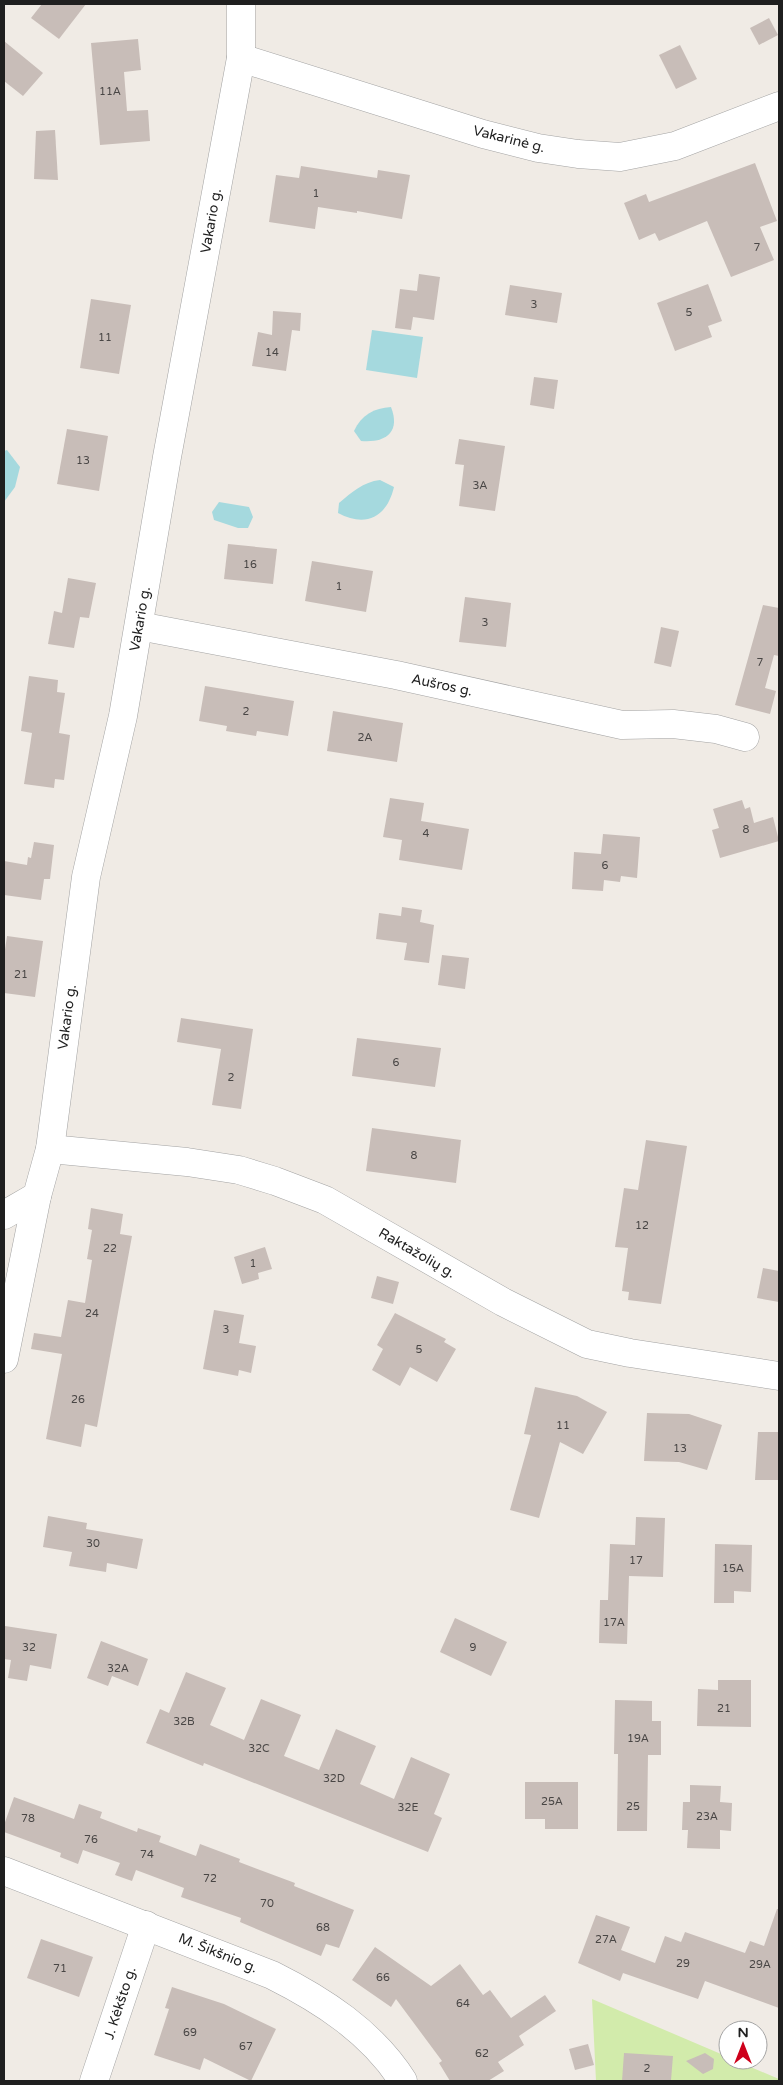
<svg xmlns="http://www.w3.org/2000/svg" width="783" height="2085" viewBox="0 0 783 2085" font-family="'Varela Round',sans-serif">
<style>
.grass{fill:#d2ebab}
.water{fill:#a5d9de}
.building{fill:#c8bdb8}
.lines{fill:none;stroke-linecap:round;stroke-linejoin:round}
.minor-casing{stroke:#a3a3a3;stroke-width:29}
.minor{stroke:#fff;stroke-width:28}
.labels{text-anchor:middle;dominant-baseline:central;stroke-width:4.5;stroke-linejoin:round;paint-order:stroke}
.number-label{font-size:11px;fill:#494645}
.street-label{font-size:14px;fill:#1f1f1f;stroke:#fff}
</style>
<rect width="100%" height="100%" fill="#f0ebe5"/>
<path class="grass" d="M592 1999 728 2057V2060H734L779 2079V2081H596Z"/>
<g class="water">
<path d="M372 330 423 337 417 378 366 370Z"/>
<path d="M391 407C401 433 385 443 361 441L354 431C361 415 374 408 391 407Z"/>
<path d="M7 450 20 467 15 487 4 502V451Z"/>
<path d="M380 480 394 487C387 517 366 528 338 513L339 503C352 492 363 482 380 480Z"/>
<path d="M219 502 249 507 253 517 248 528H238L214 520 212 512Z"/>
</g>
<g class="building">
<path d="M42 4H86L59 39 31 18Z"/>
<path d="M769 18 778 35 759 45 750 28Z"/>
<path d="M138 39 141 70 124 72 127 111 148 110 150 141 100 145 91 43Z"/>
<path d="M4 41 43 73 23 96 4 81Z"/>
<path d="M680 45 697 79 676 89 659 55Z"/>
<path d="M55 130 58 180 34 179 36 131Z"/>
<path d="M755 163 777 221 760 227 774 260 731 277 707 221 659 241 655 233 639 240 624 203 646 194 649 202Z"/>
<path d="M301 166 377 178 378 170 410 175 402 219 357 211V213L318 207 315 229 269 222 276 175 299 178Z"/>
<path d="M419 274 440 277 434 320 413 317 411 330 395 328 400 289 417 291Z"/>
<path d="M708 284 722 321 708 326 712 337 675 351 657 303Z"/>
<path d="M510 285 562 293 557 323 505 315Z"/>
<path d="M91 299 131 305 119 374 80 368Z"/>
<path d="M273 311 301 313 300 331 292 330 286 371 252 366 258 332 272 335Z"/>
<path d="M534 377 558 380 554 409 530 405Z"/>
<path d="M67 429 108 436 99 491 57 484Z"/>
<path d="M459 439 505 446 495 511 459 506 464 465 455 464Z"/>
<path d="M228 544 277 549 273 584 224 579Z"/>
<path d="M312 561 373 571 366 612 305 601Z"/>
<path d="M68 578 96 583 89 618 80 617 74 648 48 644 54 611 62 613Z"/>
<path d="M465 597 511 603 506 647 459 642Z"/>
<path d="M763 605 779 608V656L774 655 765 688 776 691 770 714 735 705Z"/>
<path d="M661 627 679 631 671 667 654 663Z"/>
<path d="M29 676 58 680 57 692 65 693 59 733 70 735 64 780 55 779 54 788 24 784 32 733 21 731Z"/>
<path d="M205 686 294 701 288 736 257 731 256 736 226 731 227 726 199 721Z"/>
<path d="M333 711 403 723 397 762 327 751Z"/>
<path d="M390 798 424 803 421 821 469 829 462 870 399 860 402 840 383 837Z"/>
<path d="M742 800 745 809 750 807 754 823 773 817 779 841 720 858 712 830 719 828 713 809Z"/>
<path d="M603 834 640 837 637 878 621 876 620 882 604 880 603 891 572 889 574 852 601 854Z"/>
<path d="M34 842 54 845 50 879H44L41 900 4 895V861L27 865 28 857 31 858Z"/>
<path d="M402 907 422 910 420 922 434 925 429 963 404 960 407 943 376 939 379 913 401 916Z"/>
<path d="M7 936 43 941 35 997 4 993V956Z"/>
<path d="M442 955 469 958 465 989 438 985Z"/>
<path d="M181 1018 253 1029 241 1109 212 1105 221 1049 177 1042Z"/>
<path d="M357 1038 441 1048 435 1087 352 1076Z"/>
<path d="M372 1128 461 1140 456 1183 366 1171Z"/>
<path d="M646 1140 687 1146 661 1304 628 1300 629 1292 622 1291 628 1248 615 1247 624 1188 638 1190Z"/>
<path d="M91 1208 123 1214 120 1234 132 1236 97 1427 85 1424 81 1447 46 1439 62 1354 31 1349 34 1333 61 1337 68 1300 85 1303 92 1260 87 1259 92 1230 88 1229Z"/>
<path d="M265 1247 272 1269 258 1273 259 1279 242 1284 234 1257Z"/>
<path d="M763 1268 779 1271V1302L757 1298Z"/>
<path d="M377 1276 399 1282 393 1304 371 1298Z"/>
<path d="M214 1310 244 1315 239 1343 256 1346 251 1373 239 1370 238 1376 203 1369Z"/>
<path d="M395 1313 446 1339 444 1342 456 1349 437 1382 410 1367 400 1386 372 1370 383 1349 377 1345Z"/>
<path d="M535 1387 577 1396 607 1412 583 1454 560 1442 539 1518 510 1510 531 1435 524 1434Z"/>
<path d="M647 1413 689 1414 722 1425 707 1470 679 1462 644 1461Z"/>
<path d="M758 1432H779V1480H755Z"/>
<path d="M48 1516 87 1523 86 1529 143 1539 137 1569 107 1563 106 1572 69 1566 72 1552 43 1547Z"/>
<path d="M636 1517 665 1518 663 1577 629 1576 627 1644 599 1643 600 1600H608L610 1544 635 1545Z"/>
<path d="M715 1544 752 1545 751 1592 734 1591V1603H714Z"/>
<path d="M455 1618 507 1642 491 1676 440 1652Z"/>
<path d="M5 1626 57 1634 51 1669 30 1665 27 1681 8 1678 11 1660 4 1659Z"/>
<path d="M101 1641 148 1659 138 1686 112 1676 108 1686 87 1678Z"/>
<path d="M186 1672 226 1688 210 1725 244 1740 261 1699 301 1715 284 1756 319 1770 336 1729 376 1746 360 1784 394 1799 411 1757 450 1774 434 1814 442 1818 428 1852 204 1763 203 1766 146 1743 160 1709 169 1713Z"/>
<path d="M718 1680H751V1727L697 1726 698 1689 718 1690Z"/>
<path d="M615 1700 652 1701V1721H661V1755H648L647 1831H617L618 1754H614Z"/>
<path d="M525 1782H578V1829H545V1819H525Z"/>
<path d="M690 1785 721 1786 720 1802 732 1803 731 1831 720 1830V1849L687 1848 688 1830H682L683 1802H690Z"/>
<path d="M14 1797 74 1819 79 1804 102 1812 100 1818 137 1832 138 1828 161 1836 159 1842 196 1856 200 1844 240 1859 239 1862 295 1883 294 1886 354 1910 339 1948 326 1944 321 1956 240 1922 241 1918 181 1897 184 1888 136 1870 132 1881 115 1875 120 1863 83 1850 78 1864 60 1857 61 1853 4 1832V1825Z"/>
<path d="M777 1909H779V2008L705 1981 698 1999 623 1973 620 1981 578 1963 596 1915 630 1927 621 1950 655 1963 665 1936 681 1942 685 1932 745 1953 750 1941 764 1946Z"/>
<path d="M41 1939 93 1957 79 1997 27 1978Z"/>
<path d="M375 1947 431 1986 460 1964 483 1995 490 1990 511 2018 545 1995 556 2011 519 2036 524 2045 498 2062 504 2071 488 2081H450L439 2063 442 2061 396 1999 391 2007 352 1980Z"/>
<path d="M172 1987 224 2004 276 2029 251 2081 204 2058 200 2070 154 2055 169 2009 165 2008Z"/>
<path d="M588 2044 594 2065 575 2070 569 2049Z"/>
<path d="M624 2053 673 2056 671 2080 622 2081Z"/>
<path d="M705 2053 714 2059 713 2069 703 2074 686 2061Z"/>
</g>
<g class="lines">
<defs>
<g id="minor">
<path d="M241 58 483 134 538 148 578 154 620 157 675 146 779 106"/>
<path d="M139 626 396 675 622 725 673 724 716 729 745 737"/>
<path d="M50 1149 187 1162 239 1170 275 1181 325 1200 503 1302 587 1344 630 1353 779 1376"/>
<path d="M4 1215 37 1196 50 1149 86 877 123 716 167 457 241 58V4"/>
<path d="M4 1359 37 1196"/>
<path d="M4 1871 272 1975C322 2000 372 2032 403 2081"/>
<path d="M94 2081 146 1925"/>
</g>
</defs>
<use href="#minor" class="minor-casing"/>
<use href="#minor" class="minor"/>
</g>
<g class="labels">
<g class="number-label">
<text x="110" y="91">11A</text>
<text x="316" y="193">1</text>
<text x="757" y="247">7</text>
<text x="534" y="304">3</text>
<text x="689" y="312">5</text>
<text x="105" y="337">11</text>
<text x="272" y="352">14</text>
<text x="83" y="460">13</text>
<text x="480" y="485">3A</text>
<text x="250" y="564">16</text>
<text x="339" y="586">1</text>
<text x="485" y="622">3</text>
<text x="760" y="662">7</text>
<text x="246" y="711">2</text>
<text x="365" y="737">2A</text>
<text x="746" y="829">8</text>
<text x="426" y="833">4</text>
<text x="605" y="865">6</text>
<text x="21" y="974">21</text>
<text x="396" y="1062">6</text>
<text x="231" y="1077">2</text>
<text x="414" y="1155">8</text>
<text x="642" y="1225">12</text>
<text x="110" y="1248">22</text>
<text x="253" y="1263">1</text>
<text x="92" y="1313">24</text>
<text x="226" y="1329">3</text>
<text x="419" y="1349">5</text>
<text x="78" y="1399">26</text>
<text x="563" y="1425">11</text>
<text x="680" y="1448">13</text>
<text x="93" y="1543">30</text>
<text x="636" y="1560">17</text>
<text x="733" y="1568">15A</text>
<text x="614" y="1622">17A</text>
<text x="29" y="1647">32</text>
<text x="473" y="1647">9</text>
<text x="118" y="1668">32A</text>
<text x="724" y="1708">21</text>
<text x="184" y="1721">32B</text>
<text x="638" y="1738">19A</text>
<text x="259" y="1748">32C</text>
<text x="334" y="1778">32D</text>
<text x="552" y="1801">25A</text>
<text x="633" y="1806">25</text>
<text x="408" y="1807">32E</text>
<text x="707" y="1816">23A</text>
<text x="28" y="1818">78</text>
<text x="91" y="1839">76</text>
<text x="147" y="1854">74</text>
<text x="210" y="1878">72</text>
<text x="267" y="1903">70</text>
<text x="323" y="1927">68</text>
<text x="606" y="1939">27A</text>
<text x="683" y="1963">29</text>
<text x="760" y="1964">29A</text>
<text x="60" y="1968">71</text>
<text x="383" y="1977">66</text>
<text x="463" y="2003">64</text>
<text x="190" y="2032">69</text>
<text x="246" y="2046">67</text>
<text x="482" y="2053">62</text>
<text x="647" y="2068">2</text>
</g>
<g class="street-label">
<text transform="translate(509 139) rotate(14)">Vakarinė g.</text>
<text transform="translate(211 221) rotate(-80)">Vakario g.</text>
<text transform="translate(140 619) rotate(-80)">Vakario g.</text>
<text transform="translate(442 685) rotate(12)">Aušros g.</text>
<text transform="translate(67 1017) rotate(-82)">Vakario g.</text>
<text transform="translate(417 1253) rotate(30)">Raktažolių g.</text>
<text transform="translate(218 1953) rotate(22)">M. Šikšnio g.</text>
<text transform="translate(120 2003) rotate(-72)">J. Kėkšto g.</text>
</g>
</g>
<rect width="783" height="2085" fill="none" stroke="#1f1f1f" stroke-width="10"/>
<g transform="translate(743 2045)"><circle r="24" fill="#ffffff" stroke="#a5a5a5"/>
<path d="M0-4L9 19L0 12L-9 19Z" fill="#ce001b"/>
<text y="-8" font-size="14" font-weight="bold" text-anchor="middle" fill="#1f1f1f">N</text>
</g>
</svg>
